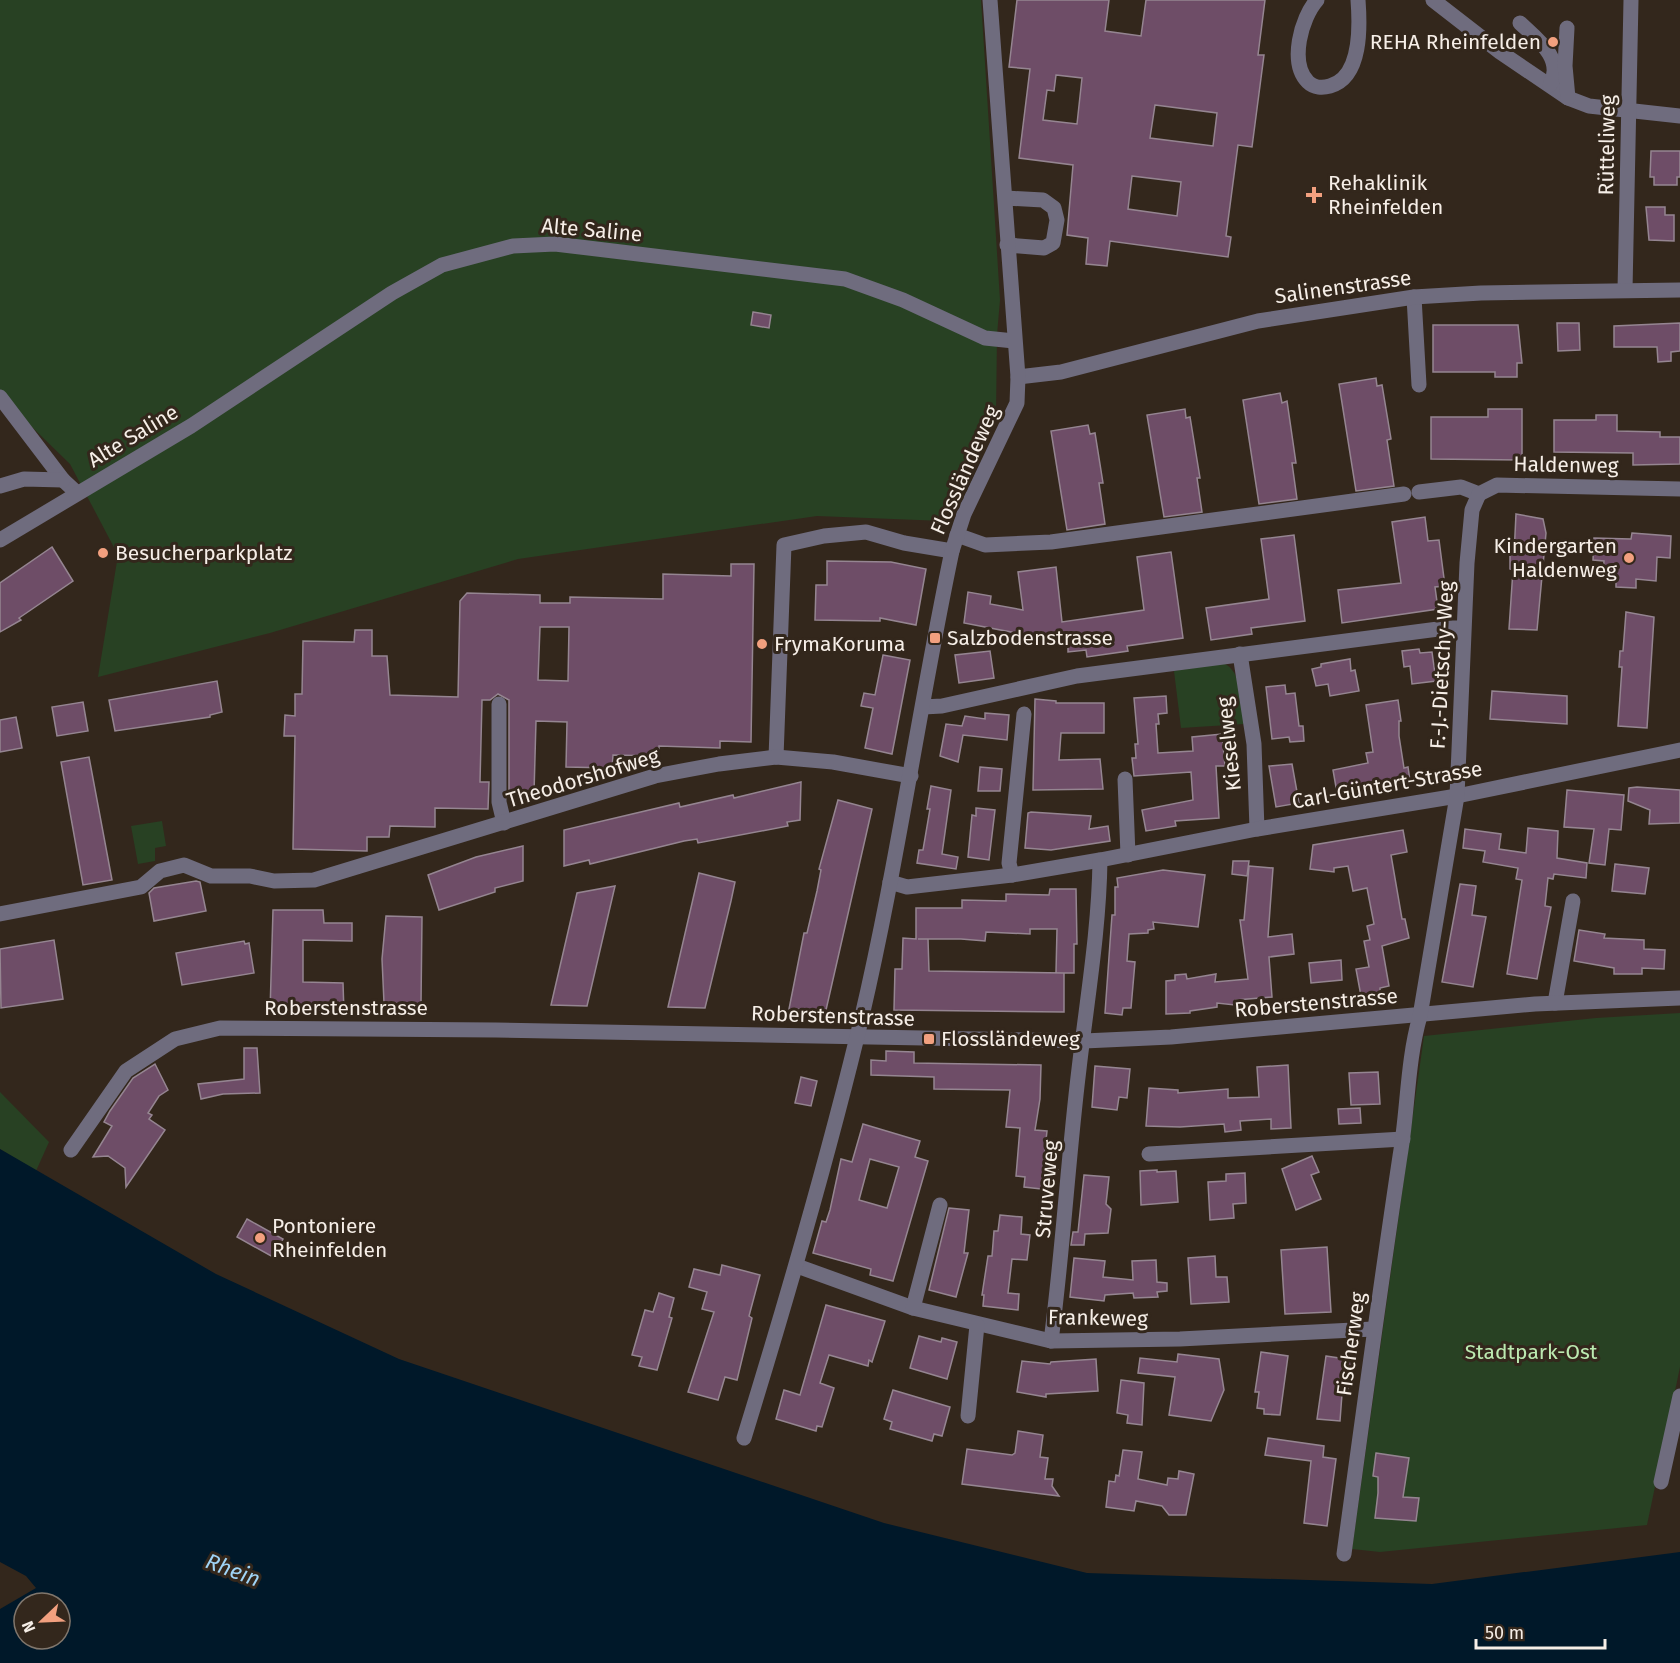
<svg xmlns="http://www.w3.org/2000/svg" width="1680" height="1663" viewBox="0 0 1680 1663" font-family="'Fira Sans',sans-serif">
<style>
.green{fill:#284123}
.water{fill:#001829;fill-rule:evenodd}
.building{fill:#6e4d67;stroke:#958591;stroke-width:1.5;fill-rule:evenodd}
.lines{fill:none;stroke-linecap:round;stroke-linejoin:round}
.minor{stroke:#6f6c7e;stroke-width:15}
.poi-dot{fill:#f2a07f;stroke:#33271c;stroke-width:2}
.labels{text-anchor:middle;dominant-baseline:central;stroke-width:6;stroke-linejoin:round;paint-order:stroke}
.poi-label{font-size:21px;fill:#f6eee7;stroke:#33271c;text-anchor:start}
.street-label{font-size:21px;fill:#f6eee7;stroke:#33271c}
.park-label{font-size:21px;fill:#bceab1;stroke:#33271c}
.water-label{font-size:22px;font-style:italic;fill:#a0d4f6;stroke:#33271c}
</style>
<rect width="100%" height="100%" fill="#33271c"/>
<g class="green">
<path d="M0 0H981L1000 300 997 335 996 415 944 521 817 516 518 559 270 633 98 677 118 555 70 464 0 396Z"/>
<path d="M1223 663C1243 671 1241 704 1244 724L1181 728 1174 671Z"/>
<path d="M162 821 166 846 155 848V861L138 864 131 826Z"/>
<path d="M1680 1013V1367L1647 1525 1380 1552 1352 1549 1424 1036 1596 1018Z"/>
<path d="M0 1092 49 1142 36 1171 0 1149Z"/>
</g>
<path class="water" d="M0 1149 216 1274 399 1359 884 1523 1087 1573 1432 1584 1680 1552V1663H0V1609L36 1588 26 1576 0 1562ZM24 1603H60V1639H24Z"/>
<g class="building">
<path d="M1017 0H1109L1105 31 1141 36 1146 0H1265L1258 55H1264L1252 147 1238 145 1226 236 1231 237 1228 257 1110 241 1107 266 1086 264 1088 238 1067 235 1073 165 1019 158 1030 69 1009 67ZM1056 75 1082 78 1077 124 1043 120 1047 90 1054 91ZM1155 105 1217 113 1213 146 1150 138ZM1132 176 1181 182 1177 216 1128 209Z"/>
<path d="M1651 151H1680V177H1677V185H1654V177H1650Z"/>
<path d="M1646 207H1665V215H1674V241L1649 240Z"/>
<path d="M753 312 771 315 769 328 751 325Z"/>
<path d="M1557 323H1579L1580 350 1558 351Z"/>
<path d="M1680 323V351L1671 352V361L1658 362 1657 347H1614V326Z"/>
<path d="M1433 325H1518L1522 363H1517V377H1495V372H1433Z"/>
<path d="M1376 378 1377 386 1382 385 1391 439 1387 440 1394 486 1356 491 1339 384Z"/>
<path d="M1280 393 1282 403 1287 401 1296 463H1292L1297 499 1259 504 1243 400Z"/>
<path d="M1185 409 1186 418 1190 417 1200 478H1197L1202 512 1164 517 1147 415Z"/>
<path d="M1488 409H1522V460L1431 459V417H1488Z"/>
<path d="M1596 415H1617V431L1660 432V437H1680V464L1633 465V453L1554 452V420H1596Z"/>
<path d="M1088 425 1090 434 1095 433 1103 483H1099L1105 524 1067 530 1051 431Z"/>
<path d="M1516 514 1543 519 1546 533 1537 630 1509 629 1513 570 1510 569V555H1514Z"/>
<path d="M1425 517 1428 541 1439 540 1445 586 1435 587 1438 609 1342 623 1338 590 1401 583 1392 522Z"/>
<path d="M1632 533 1671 536 1670 558 1657 557 1656 581 1636 579V588L1616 587V578L1603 577 1604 561 1593 560 1594 538 1631 539Z"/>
<path d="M1294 535 1305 621 1251 628 1252 634 1211 640 1206 608 1269 599 1261 539Z"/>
<path d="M52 547 73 581 19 618 21 620 0 632V583Z"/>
<path d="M1171 552 1183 638 1127 646 1128 651 1087 657 1086 650 1068 652V643L964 623 968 592 991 596 990 604 1023 610 1018 572 1056 567 1062 622 1144 610 1137 557Z"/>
<path d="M827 561 891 562 926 569 916 625 880 618V621L815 620 816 585H827Z"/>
<path d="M731 564H754L751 742 720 741V748L659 746V756L613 755 612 768 566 767 567 722 536 721 534 793 509 792V700L498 694 490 700H482L480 782H489L488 809 435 808V827L390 826 389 837H367V851L293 849 295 736H284L285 715 295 716V694H302L303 641 354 642 355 630H372V656H387L390 695 458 697 460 601 467 593 540 595V603H570V597L663 599V574L731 576ZM540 627H569L568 681 538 680Z"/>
<path d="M1626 612 1654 617 1647 728 1618 726 1622 667H1619L1620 651H1623Z"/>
<path d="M1419 649 1420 653 1432 652 1436 681 1412 684 1410 666 1404 667 1402 651Z"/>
<path d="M990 651 994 678 959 683 955 655Z"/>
<path d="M883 655 910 660 892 754 865 748 873 708 861 706 864 693 875 695Z"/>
<path d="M1350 659 1351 671 1355 670 1359 691 1330 696 1328 684 1316 686 1312 669 1321 667V664Z"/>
<path d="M217 681 222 712 210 715V717L115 731 109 700Z"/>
<path d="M1285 685 1286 694 1295 693 1299 726H1303L1304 741 1290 742 1289 737 1272 739 1266 687Z"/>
<path d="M1492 691 1567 696V724L1490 719Z"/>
<path d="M1166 696 1167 713 1158 714 1159 724H1156L1158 753 1193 751 1192 737 1222 734 1225 766H1216L1219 818 1175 821 1176 826 1146 831 1142 810 1193 800 1191 772 1134 776 1132 758H1136L1135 744H1138L1134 698Z"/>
<path d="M1035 699 1056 701V703H1104V733H1061L1059 760 1100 759 1103 789 1033 790Z"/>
<path d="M1398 700 1401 721H1399V736L1404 768 1408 767 1410 781 1337 793 1333 770 1368 763 1366 753 1373 752 1366 705Z"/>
<path d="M83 702 88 731 57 736 52 707Z"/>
<path d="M985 713 1009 715 1007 740 963 735 958 762 940 756 946 724 962 726 965 716 985 719Z"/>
<path d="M16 717 22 748 0 752V720Z"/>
<path d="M89 757 112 880 83 885 61 762Z"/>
<path d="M1292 764 1299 803 1276 807 1269 766Z"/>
<path d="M980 767 1002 769 1000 791H978Z"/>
<path d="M801 782 800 820 787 822 788 826 698 843 697 839 684 841 590 864 589 860 564 866V830L679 803 680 807 733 795 734 798Z"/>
<path d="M931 786 951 790 942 854 958 857 956 869 917 863 919 850H923L930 809H927Z"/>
<path d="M1637 787 1680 790V823L1649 824 1650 810 1628 801 1629 788Z"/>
<path d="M1567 790 1624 795 1621 830 1609 829 1605 865 1589 863 1594 829 1564 827Z"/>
<path d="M838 800 872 809 826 1010 789 1009 804 933H807L817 891 821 870 819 869Z"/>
<path d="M976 808 995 810 989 860 968 857 972 815 976 816Z"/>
<path d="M1031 812 1091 816 1089 829 1108 826 1110 841 1051 850 1025 848 1028 813Z"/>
<path d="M1528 828 1558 831 1557 858 1587 863 1586 878 1554 874 1553 879 1548 878 1545 906 1551 907 1537 979 1507 974 1522 880 1516 879 1518 868 1483 862 1485 851 1463 848 1465 829 1501 834 1499 849 1526 853Z"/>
<path d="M1403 830 1407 852 1391 855 1402 919H1405L1409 938 1382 946 1389 986 1380 988V992L1361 996 1356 969 1369 967 1364 941 1370 940 1367 926 1374 924 1367 888 1353 891 1348 866 1334 868V872L1310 869 1313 845Z"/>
<path d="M523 846V881L495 888V892L439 910 428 875 476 857Z"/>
<path d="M1233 861H1249L1247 876 1232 874Z"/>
<path d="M1615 864 1649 868 1645 894 1612 891Z"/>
<path d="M1249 866 1273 868 1268 937 1292 934 1294 954 1269 957 1272 997 1236 1000 1235 1005 1217 1003V1007L1190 1011V1013L1166 1014V981L1175 980V975L1186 974 1187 979 1216 974 1215 982 1248 979 1240 920H1244Z"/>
<path d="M1163 870 1205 875 1198 927 1153 922 1154 929 1148 930V933L1129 934 1127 961 1135 962 1131 1008H1123L1122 1015 1105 1013 1112 915H1115V887H1118L1117 878Z"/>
<path d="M699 873 735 882 731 901 705 1008 668 1007Z"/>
<path d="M196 881 200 882 206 911 154 921 149 893 154 888Z"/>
<path d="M1460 884 1476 886 1472 915 1486 917 1473 987 1442 982Z"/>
<path d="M615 886 587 1006 551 1005 577 893Z"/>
<path d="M1050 889H1076L1077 944H1074V973H1056L1057 929H1030V934L986 932 985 941 961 939H918H928L929 971 1064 973V1012L894 1010 895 969H902L903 938 916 939V908H962V900L1006 901V894L1049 895Z"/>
<path d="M273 910H323L324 923H352V941L303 940V982L343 983 344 1013 270 1012Z"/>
<path d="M386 916 422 917 421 1004 384 1003 382 959Z"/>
<path d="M1579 930 1605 934 1604 938 1644 940V949L1665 950 1664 969 1642 968V974H1614V968L1574 961Z"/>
<path d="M54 940 63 999 1 1008 0 949Z"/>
<path d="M244 941 245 944 249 943 254 973 182 985 176 953Z"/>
<path d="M1341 960 1342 980 1311 983 1309 963Z"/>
<path d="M244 1048H257L260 1093 223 1094 201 1099 198 1084 244 1079Z"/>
<path d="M886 1051 914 1052V1063L1041 1065 1040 1099 1035 1130 1047 1131 1043 1168 1057 1170 1051 1174 1050 1190 1024 1187 1025 1177 1016 1176 1020 1128 1006 1127 1010 1090 934 1089V1077L871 1075V1060L886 1061Z"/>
<path d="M155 1064 168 1090 159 1096 148 1113 152 1115 149 1119 165 1130 126 1187 125 1168 108 1156 93 1157 112 1126 104 1122 110 1111 133 1078Z"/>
<path d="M1288 1065 1291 1128 1271 1129V1119L1240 1121 1241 1130 1225 1132 1224 1124 1180 1127 1146 1126 1149 1088 1178 1090V1093L1228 1089V1098L1259 1097 1257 1067Z"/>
<path d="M1095 1066 1130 1069 1127 1098 1119 1097 1117 1110 1092 1107Z"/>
<path d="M1378 1072 1380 1104 1351 1105 1349 1073Z"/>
<path d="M801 1077 817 1081 811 1106 795 1103Z"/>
<path d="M1360 1108 1361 1123 1339 1124 1338 1109Z"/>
<path d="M863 1124 920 1141 915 1157 928 1161 893 1281 870 1275 871 1269 813 1253 822 1221 826 1222 830 1210 841 1159 852 1162ZM870 1159 899 1167 887 1208 859 1200Z"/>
<path d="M1312 1156 1319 1172 1311 1175 1321 1199 1296 1210 1282 1169Z"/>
<path d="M1157 1170V1172L1176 1171 1178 1202 1141 1205 1140 1171Z"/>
<path d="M1245 1173 1246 1203 1233 1204 1234 1218 1210 1220 1208 1182 1226 1181V1174Z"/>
<path d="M1084 1175 1109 1177 1106 1204 1111 1209 1108 1233 1085 1234 1084 1245H1071L1073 1232H1078Z"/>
<path d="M949 1208 969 1210 964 1253H968L956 1297 929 1290Z"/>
<path d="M1000 1215 1022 1217 1021 1234 1030 1235 1027 1260 1012 1259 1008 1293 1019 1294 1018 1310 983 1306 984 1295H982L988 1256H992L994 1231H998Z"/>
<path d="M247 1219 283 1239 273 1257 237 1237Z"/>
<path d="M1327 1247 1331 1312 1285 1314 1281 1250Z"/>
<path d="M1215 1256 1216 1277H1227L1229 1302 1191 1304 1188 1258Z"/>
<path d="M1074 1258 1105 1261 1103 1277 1133 1280 1132 1261 1156 1260 1157 1282 1167 1283V1291L1157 1292 1158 1297 1134 1298 1133 1293 1105 1295 1104 1301 1070 1297Z"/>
<path d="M722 1265 760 1275 749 1316 752 1318 737 1380 725 1377 718 1400 688 1392 714 1312 702 1309 707 1292 689 1287 694 1269 720 1275Z"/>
<path d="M659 1293 674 1298 669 1317 672 1318 657 1370 639 1366 642 1357 632 1355 645 1310 653 1312Z"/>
<path d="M826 1305 885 1321 872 1362 869 1360 868 1366 829 1355 820 1383 834 1388 822 1427 817 1426 816 1431 776 1419 784 1390 800 1395Z"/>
<path d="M919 1336 941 1342 942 1338 957 1342 947 1379 910 1368Z"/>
<path d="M1261 1352 1288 1356 1280 1415 1264 1414V1409L1257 1408 1259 1392H1255Z"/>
<path d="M1178 1354 1219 1359 1224 1390 1211 1421 1169 1415 1175 1377 1138 1373 1140 1358 1177 1362Z"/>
<path d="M1326 1356 1352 1360 1347 1395 1342 1394 1340 1421 1317 1419Z"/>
<path d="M1096 1359 1098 1391 1046 1394V1397L1017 1392 1022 1361 1050 1364 1051 1362Z"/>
<path d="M1121 1380 1144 1383 1142 1425 1127 1423 1128 1415 1117 1413Z"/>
<path d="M893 1390 950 1407 942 1436 934 1434 932 1441 890 1429 892 1422 884 1419Z"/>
<path d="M1018 1431 1043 1435 1040 1457 1048 1458 1045 1479H1053L1052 1486 1059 1496 962 1484 967 1449 1012 1455 1015 1453Z"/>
<path d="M1268 1438 1324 1446 1323 1457 1336 1459 1327 1526 1304 1523 1311 1461 1265 1455Z"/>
<path d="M1123 1450 1142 1452 1138 1479 1167 1485 1168 1478 1178 1479 1179 1471 1194 1474 1186 1515H1169L1162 1506 1136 1501 1134 1511 1106 1507 1109 1481 1115 1482 1116 1475 1119 1476Z"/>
<path d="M1376 1453 1409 1458 1403 1497 1419 1498 1416 1521 1375 1518 1378 1493V1477L1373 1476Z"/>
</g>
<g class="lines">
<g class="minor">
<path d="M1317 0C1301 18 1289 63 1308 82 1314 88 1323 88 1330 86 1362 77 1360 26 1358 0"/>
<path d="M1433 0 1500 52 1568 98 1589 106 1680 116"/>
<path d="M1520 23C1537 39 1565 59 1550 85"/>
<path d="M1567 28 1565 66 1568 98"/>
<path d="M1006 198 1043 200 1054 208 1057 220 1053 243 1044 248 1007 245"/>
<path d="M1625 290 1631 0"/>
<path d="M1414 297 1419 385"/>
<path d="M1018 377 1061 372 1258 321 1414 297 1481 293 1680 290"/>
<path d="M0 397 63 480 77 493"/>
<path d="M0 486 24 479 63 480"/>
<path d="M1419 492 1461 487 1479 494"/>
<path d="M1479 494 1497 485 1680 489"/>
<path d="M957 535 985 545 1051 542 1404 494"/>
<path d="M0 540 191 426 392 293 442 265 513 246 555 244 845 279 903 300 985 338 1014 341"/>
<path d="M1240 654 1254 744 1257 829"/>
<path d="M499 704V802L504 823"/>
<path d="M923 707 942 706 1077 676 1446 628H1463"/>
<path d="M776 757 784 545 824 536 866 532 904 543 952 551"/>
<path d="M1125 779 1128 855"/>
<path d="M1012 875 1009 863 1024 714"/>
<path d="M890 882 907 887 1012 875 1100 860 1257 829 1457 796 1680 750"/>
<path d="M0 914 141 887 160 871 184 865 211 876H250L274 881 314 880 655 776 719 764 776 757 833 762 911 776"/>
<path d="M1555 1003 1573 901"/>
<path d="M71 1150 126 1071 175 1039 220 1028 496 1030 1084 1041 1171 1037 1535 1004 1680 998"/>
<path d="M1149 1154 1403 1139"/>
<path d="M797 1266 913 1308 1051 1341 1180 1339 1373 1329"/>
<path d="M913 1308 940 1205"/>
<path d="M1051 1341C1063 1250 1068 1159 1079 1069 1087 999 1099 931 1100 860"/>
<path d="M968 1416 977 1325"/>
<path d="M744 1438C785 1305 824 1172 857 1037 896 876 918 712 952 551L964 514 1017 403 1018 377 990 0"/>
<path d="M1661 1482 1680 1396"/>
<path d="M1344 1554C1362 1421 1380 1289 1400 1156 1408 1110 1407 1061 1420 1016L1457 796 1467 563 1472 510 1479 494"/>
</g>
</g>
<g class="poi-dot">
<circle cx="1553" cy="42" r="6"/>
<path d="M1311 186h6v6h6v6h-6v6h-6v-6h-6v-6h6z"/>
<circle cx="103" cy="553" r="6"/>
<circle cx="1629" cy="558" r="6"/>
<rect x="929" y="632" width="12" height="12" rx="3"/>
<circle cx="762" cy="644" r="6"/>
<rect x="923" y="1033" width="12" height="12" rx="3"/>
<circle cx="260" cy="1238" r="6"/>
</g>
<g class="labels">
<g class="poi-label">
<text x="1541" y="42" text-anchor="end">REHA Rheinfelden</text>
<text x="1328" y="183">Rehaklinik<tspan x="1328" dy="24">Rheinfelden</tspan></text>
<text x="1617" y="546" text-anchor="end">Kindergarten<tspan x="1617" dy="24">Haldenweg</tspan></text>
<text x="115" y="553">Besucherparkplatz</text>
<text x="947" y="638">Salzbodenstrasse</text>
<text x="774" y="644">FrymaKoruma</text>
<text x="941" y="1039">Flossländeweg</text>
<text x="272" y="1226">Pontoniere<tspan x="272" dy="24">Rheinfelden</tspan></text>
</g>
<g class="street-label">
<text transform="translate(1607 145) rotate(-89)">Rütteliweg</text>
<text transform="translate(592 230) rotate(5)">Alte Saline</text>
<text transform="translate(1343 287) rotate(-8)">Salinenstrasse</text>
<text transform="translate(133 436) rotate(-31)">Alte Saline</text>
<text transform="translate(1566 465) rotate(1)">Haldenweg</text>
<text transform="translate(965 470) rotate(-66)">Flossländeweg</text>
<text transform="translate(1442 665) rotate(-87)">F.-J.-Dietschy-Weg</text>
<text transform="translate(1229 744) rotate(-96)">Kieselweg</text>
<text transform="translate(583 778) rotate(-17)">Theodorshofweg</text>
<text transform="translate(1387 785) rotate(-10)">Carl-Güntert-Strasse</text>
<text transform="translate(1316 1003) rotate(-5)">Roberstenstrasse</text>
<text x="346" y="1008">Roberstenstrasse</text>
<text transform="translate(833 1016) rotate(2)">Roberstenstrasse</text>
<text transform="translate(1047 1189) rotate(-85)">Struveweg</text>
<text transform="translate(1098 1318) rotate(1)">Frankeweg</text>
<text transform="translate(1351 1344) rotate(-82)">Fischerweg</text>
</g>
<g class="park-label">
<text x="1531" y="1352">Stadtpark-Ost</text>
</g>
<g class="water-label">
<text transform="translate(233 1570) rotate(21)">Rhein</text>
</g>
</g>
<g transform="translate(42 1621) rotate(247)"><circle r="28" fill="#33271c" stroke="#81776d" stroke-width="1.5"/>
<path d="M0-4.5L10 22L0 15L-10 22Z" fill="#f2a07f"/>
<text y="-9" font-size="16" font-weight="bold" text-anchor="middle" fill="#f6eee7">N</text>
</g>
<path d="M1476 1639v9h129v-9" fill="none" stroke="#f6eee7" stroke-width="3"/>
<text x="1485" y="1639" font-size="18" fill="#f6eee7" stroke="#33271c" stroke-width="4.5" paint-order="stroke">50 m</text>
</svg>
